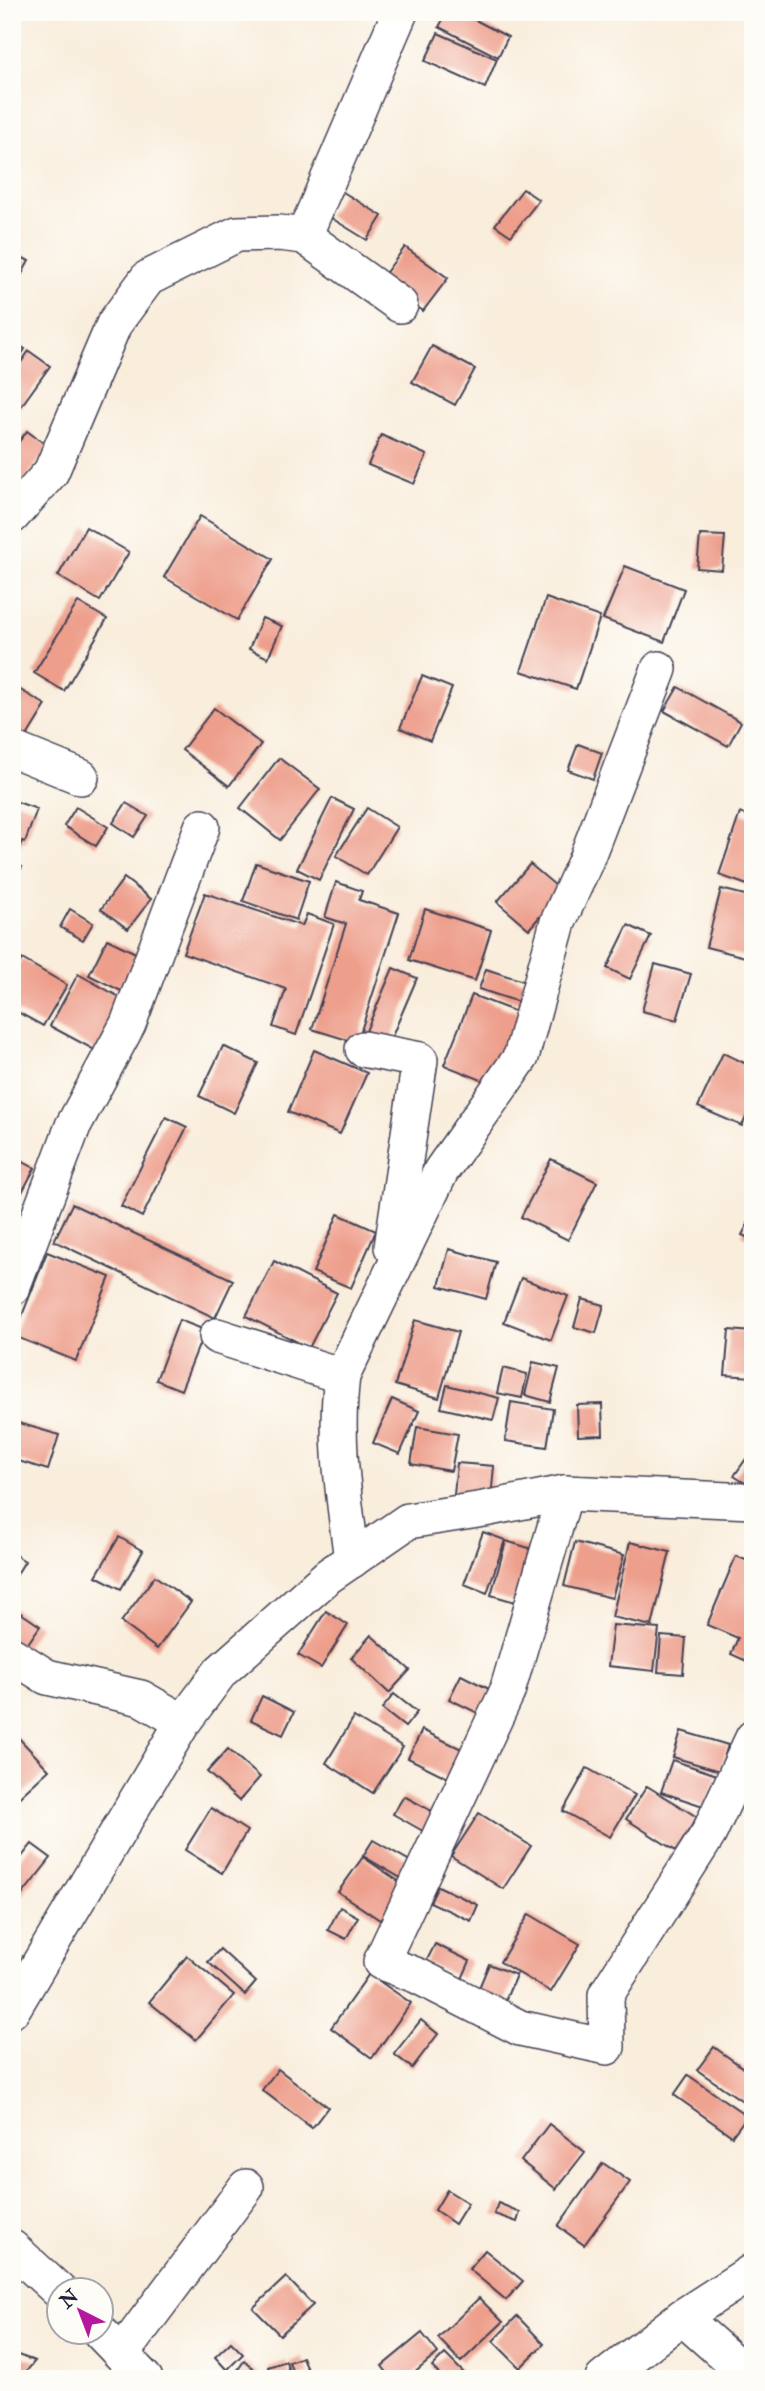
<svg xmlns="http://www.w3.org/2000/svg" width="765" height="2391" viewBox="0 0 765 2391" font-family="'IM FELL Double Pica',serif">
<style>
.building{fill:#ee9f8c}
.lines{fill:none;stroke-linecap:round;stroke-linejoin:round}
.minor-casing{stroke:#424053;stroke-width:38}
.minor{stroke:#fff;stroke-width:35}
</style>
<rect width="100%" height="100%" fill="#fdfcf7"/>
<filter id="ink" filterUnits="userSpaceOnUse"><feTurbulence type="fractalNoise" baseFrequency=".0143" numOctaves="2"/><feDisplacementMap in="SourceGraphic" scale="14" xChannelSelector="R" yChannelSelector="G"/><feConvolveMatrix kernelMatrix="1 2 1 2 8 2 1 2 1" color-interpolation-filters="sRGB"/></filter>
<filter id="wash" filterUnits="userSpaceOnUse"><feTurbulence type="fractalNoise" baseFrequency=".00686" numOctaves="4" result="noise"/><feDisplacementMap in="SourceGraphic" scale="28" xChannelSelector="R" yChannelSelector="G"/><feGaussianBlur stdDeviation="1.57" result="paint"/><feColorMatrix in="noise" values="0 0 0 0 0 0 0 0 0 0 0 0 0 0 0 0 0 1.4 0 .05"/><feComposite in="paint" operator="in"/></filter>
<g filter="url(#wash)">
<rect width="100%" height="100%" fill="#f9eddc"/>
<g id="blocks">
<g class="building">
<path d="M447 12H460L508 37 498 57 439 27Z"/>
<path d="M438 33 497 59 485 88 425 61Z"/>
<path d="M523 189 539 200 511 236 495 225Z"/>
<path d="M343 192 382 216 367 240 328 216Z"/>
<path d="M405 247 448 278 423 311 381 279Z"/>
<path d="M12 252 29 261 16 285 12 283Z"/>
<path d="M12 341 25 349 12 369Z"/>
<path d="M432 346 475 369 455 405 412 382Z"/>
<path d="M29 351 50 366 17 412 12 409V375Z"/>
<path d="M27 431 49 447 22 484 12 477V451Z"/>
<path d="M381 435 427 455 414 484 368 465Z"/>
<path d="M200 516 273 559 237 620 164 577Z"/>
<path d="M86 527 129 552 100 601 58 576Z"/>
<path d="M700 535 725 536 722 570 697 568Z"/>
<path d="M625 566 684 589 664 642 603 619Z"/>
<path d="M546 598 600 617 576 689 521 671Z"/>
<path d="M78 602 107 619 64 691 34 673Z"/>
<path d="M262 618 282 626 268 658 249 649Z"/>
<path d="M422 676 452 688 430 741 400 728Z"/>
<path d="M12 685 46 705 24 741 12 735Z"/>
<path d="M678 687 741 722 728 746 664 711Z"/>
<path d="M214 708 261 744 229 786 182 750Z"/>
<path d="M578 744 602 753 593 779 568 770Z"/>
<path d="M279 758 320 789 280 840 240 808Z"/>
<path d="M332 798 354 809 319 880 297 869Z"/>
<path d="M12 800 37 809 25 842 22 841 17 855 12 853Z"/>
<path d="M126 803 148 816 134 837 113 823Z"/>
<path d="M76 807 108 827 96 846 64 826Z"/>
<path d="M367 808 397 827 367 875 336 856Z"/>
<path d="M740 813 753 818V887L719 875Z"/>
<path d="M12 862 22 867 12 885Z"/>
<path d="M256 863 309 881 296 920 243 901Z"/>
<path d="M530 864 562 891 529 929 497 902Z"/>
<path d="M124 878 151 899 128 929 101 909Z"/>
<path d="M336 882 362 891 359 900 399 913 357 1043 312 1029 346 924 325 917Z"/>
<path d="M721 889 753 897V959L706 947Z"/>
<path d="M205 893 302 926 307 914 334 924 296 1035 273 1027 286 989 183 953Z"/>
<path d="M70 909 93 923 83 940 60 927Z"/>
<path d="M425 909 491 930 475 981 409 960Z"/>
<path d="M628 925 651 936 630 979 607 968Z"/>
<path d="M107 939 146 958 127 994 89 975Z"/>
<path d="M22 959 67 985 43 1026 12 1009V976Z"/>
<path d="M655 964 691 974 677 1020 642 1011Z"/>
<path d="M393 968 417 978 390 1041 366 1031Z"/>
<path d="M486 969 535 985 528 1005 479 989Z"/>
<path d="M78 974 130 1003 102 1054 50 1026Z"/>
<path d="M472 995 527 1016 499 1087 444 1065Z"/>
<path d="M223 1046 258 1063 234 1113 199 1096Z"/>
<path d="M314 1050 367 1073 340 1134 288 1112Z"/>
<path d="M723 1053 753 1067V1102L742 1126 698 1107Z"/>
<path d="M166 1117 187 1127 142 1217 121 1206Z"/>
<path d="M12 1156 35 1168 14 1207 12 1206Z"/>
<path d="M551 1159 597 1182 568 1240 521 1217Z"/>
<path d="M72 1204 233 1280 215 1318 54 1241Z"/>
<path d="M338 1214 376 1231 351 1288 313 1272Z"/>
<path d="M753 1214V1240L742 1235Z"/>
<path d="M449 1249 496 1262 486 1299 439 1286Z"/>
<path d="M47 1252 110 1277 76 1361 14 1336Z"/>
<path d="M274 1261 337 1293 309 1348 246 1316Z"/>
<path d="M521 1278 568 1296 551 1340 504 1322Z"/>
<path d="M582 1299 604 1305 596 1333 574 1327Z"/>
<path d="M179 1320 205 1330 181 1390 156 1380Z"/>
<path d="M415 1320 458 1332 439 1398 395 1385Z"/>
<path d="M729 1330 753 1332V1377L725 1375Z"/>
<path d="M533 1362 559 1368 550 1402 525 1395Z"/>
<path d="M503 1368 527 1374 522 1398 497 1393Z"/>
<path d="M447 1385 499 1398 493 1420 441 1408Z"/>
<path d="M392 1399 419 1411 400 1454 373 1443Z"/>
<path d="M511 1402 553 1409 547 1447 505 1441Z"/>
<path d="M602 1404 603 1435 578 1436 577 1405Z"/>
<path d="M12 1421 59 1435 48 1470 12 1459Z"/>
<path d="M417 1427 458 1434 451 1471 411 1464Z"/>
<path d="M753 1449V1488L734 1476Z"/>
<path d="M457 1463 494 1466 491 1499 454 1495Z"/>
<path d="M483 1532 505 1540 487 1593 464 1584Z"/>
<path d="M119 1537 143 1551 121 1589 96 1576Z"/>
<path d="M506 1541 542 1552 526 1605 491 1595Z"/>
<path d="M575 1542 624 1555 612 1598 564 1586Z"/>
<path d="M630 1542 670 1552 652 1626 612 1617Z"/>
<path d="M12 1553 25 1561 12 1582Z"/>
<path d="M736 1556 753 1563V1664L731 1654 738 1638 707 1625Z"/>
<path d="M155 1576 191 1602 157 1649 121 1622Z"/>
<path d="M12 1607 40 1626 20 1655 12 1649Z"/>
<path d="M326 1611 348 1625 321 1668 298 1655Z"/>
<path d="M613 1625 659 1629 654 1671 608 1666Z"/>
<path d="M371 1635 410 1670 389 1693 351 1658Z"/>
<path d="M661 1636 686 1638 683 1674 658 1672Z"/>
<path d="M461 1675 503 1696 492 1720 449 1699Z"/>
<path d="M394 1694 417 1712 405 1727 382 1709Z"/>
<path d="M262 1696 294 1712 283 1735 251 1720Z"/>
<path d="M354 1717 403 1747 373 1793 326 1763Z"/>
<path d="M422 1730 472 1754 458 1783 408 1758Z"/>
<path d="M681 1731 728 1745 720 1771 673 1757Z"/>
<path d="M14 1733 49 1770 12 1804V1734Z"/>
<path d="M228 1749 260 1777 239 1801 207 1772Z"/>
<path d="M672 1760 717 1775 706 1807 661 1792Z"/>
<path d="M587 1768 635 1795 610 1837 563 1811Z"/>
<path d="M647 1786 697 1817 676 1851 626 1819Z"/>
<path d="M404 1796 446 1819 435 1838 393 1814Z"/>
<path d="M211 1808 247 1831 222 1873 185 1850Z"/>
<path d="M479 1813 531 1846 503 1889 451 1856Z"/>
<path d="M373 1840 415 1864 406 1881 363 1856Z"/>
<path d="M32 1844 51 1858 21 1896 12 1889V1869Z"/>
<path d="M363 1857 404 1885 380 1920 338 1892Z"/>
<path d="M438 1886 478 1905 471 1921 430 1902Z"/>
<path d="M340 1907 358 1917 346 1939 328 1930Z"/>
<path d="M529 1914 580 1944 551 1992 500 1962Z"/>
<path d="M435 1944 470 1961 462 1979 426 1962Z"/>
<path d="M220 1949 256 1982 245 1995 208 1962Z"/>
<path d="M187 1956 234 1995 196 2040 149 2002Z"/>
<path d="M489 1964 516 1975 503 2006 476 1995Z"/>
<path d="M369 1974 411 2003 372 2058 331 2028Z"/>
<path d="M421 2020 438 2034 412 2068 394 2054Z"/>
<path d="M714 2047 753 2075V2108L697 2070Z"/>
<path d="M278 2069 328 2107 312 2128 262 2090Z"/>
<path d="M688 2075 747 2116 732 2136 674 2095Z"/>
<path d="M549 2124 585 2152 556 2189 521 2161Z"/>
<path d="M603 2163 630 2182 584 2245 558 2226Z"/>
<path d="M447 2190 468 2203 455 2224 435 2210Z"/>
<path d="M498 2203 520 2212 517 2222 494 2214Z"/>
<path d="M485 2250 523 2281 506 2300 469 2269Z"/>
<path d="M286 2277 313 2305 280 2335 253 2308Z"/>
<path d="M479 2298 503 2322 461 2362 438 2338Z"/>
<path d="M517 2316 544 2344 520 2368 493 2341Z"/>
<path d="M422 2333 438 2353 407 2379H392L382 2366Z"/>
<path d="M231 2342 243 2354 227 2370 215 2357Z"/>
<path d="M12 2353 35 2361 20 2379H12Z"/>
<path d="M445 2354 463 2372 457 2379H444L432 2367Z"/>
<path d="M302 2357 309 2374 295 2379 289 2362Z"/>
<path d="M244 2361 262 2375 259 2379H241L235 2374Z"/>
<path d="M286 2361 291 2379H272L268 2367Z"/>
</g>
</g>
</g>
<g filter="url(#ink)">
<use href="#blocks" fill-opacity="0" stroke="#424053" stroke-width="2"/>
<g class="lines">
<defs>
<g id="minor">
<path d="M304 236 400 12"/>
<path d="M12 516 51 472 114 324 148 278 237 234 279 233 304 236 400 305"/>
<path d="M12 749 81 777"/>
<path d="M363 1049 420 1060 392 1247"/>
<path d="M12 1288 73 1126 128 1024 202 827"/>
<path d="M217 1336 342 1376"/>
<path d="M565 1493 507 1692 381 1962 418 1976 520 2028 607 2047 606 1995 709 1833 753 1738"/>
<path d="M352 1560C344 1496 334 1440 342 1376L441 1171 521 1057 558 922 585 862 659 669"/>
<path d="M12 1655 47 1677 141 1698 183 1722"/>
<path d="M12 2010 183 1722 221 1671 328 1576 408 1521 484 1509 565 1493 753 1501"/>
<path d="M12 2248 60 2292"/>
<path d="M682 2317 752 2379"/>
<path d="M100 2332 145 2379"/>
<path d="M122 2353 246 2187"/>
<path d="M603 2379 682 2317 753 2271"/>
</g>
</defs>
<use href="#minor" class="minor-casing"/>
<use href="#minor" class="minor"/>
</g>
</g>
<rect width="765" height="2391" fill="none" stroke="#fdfcf7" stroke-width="42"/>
<g transform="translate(80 2311) rotate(318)"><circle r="33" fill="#fdfcf7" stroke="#a5a5ac" stroke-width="2"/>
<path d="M0-5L12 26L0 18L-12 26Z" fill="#b5179e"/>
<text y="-10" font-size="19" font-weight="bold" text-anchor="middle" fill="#22223b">N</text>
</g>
</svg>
